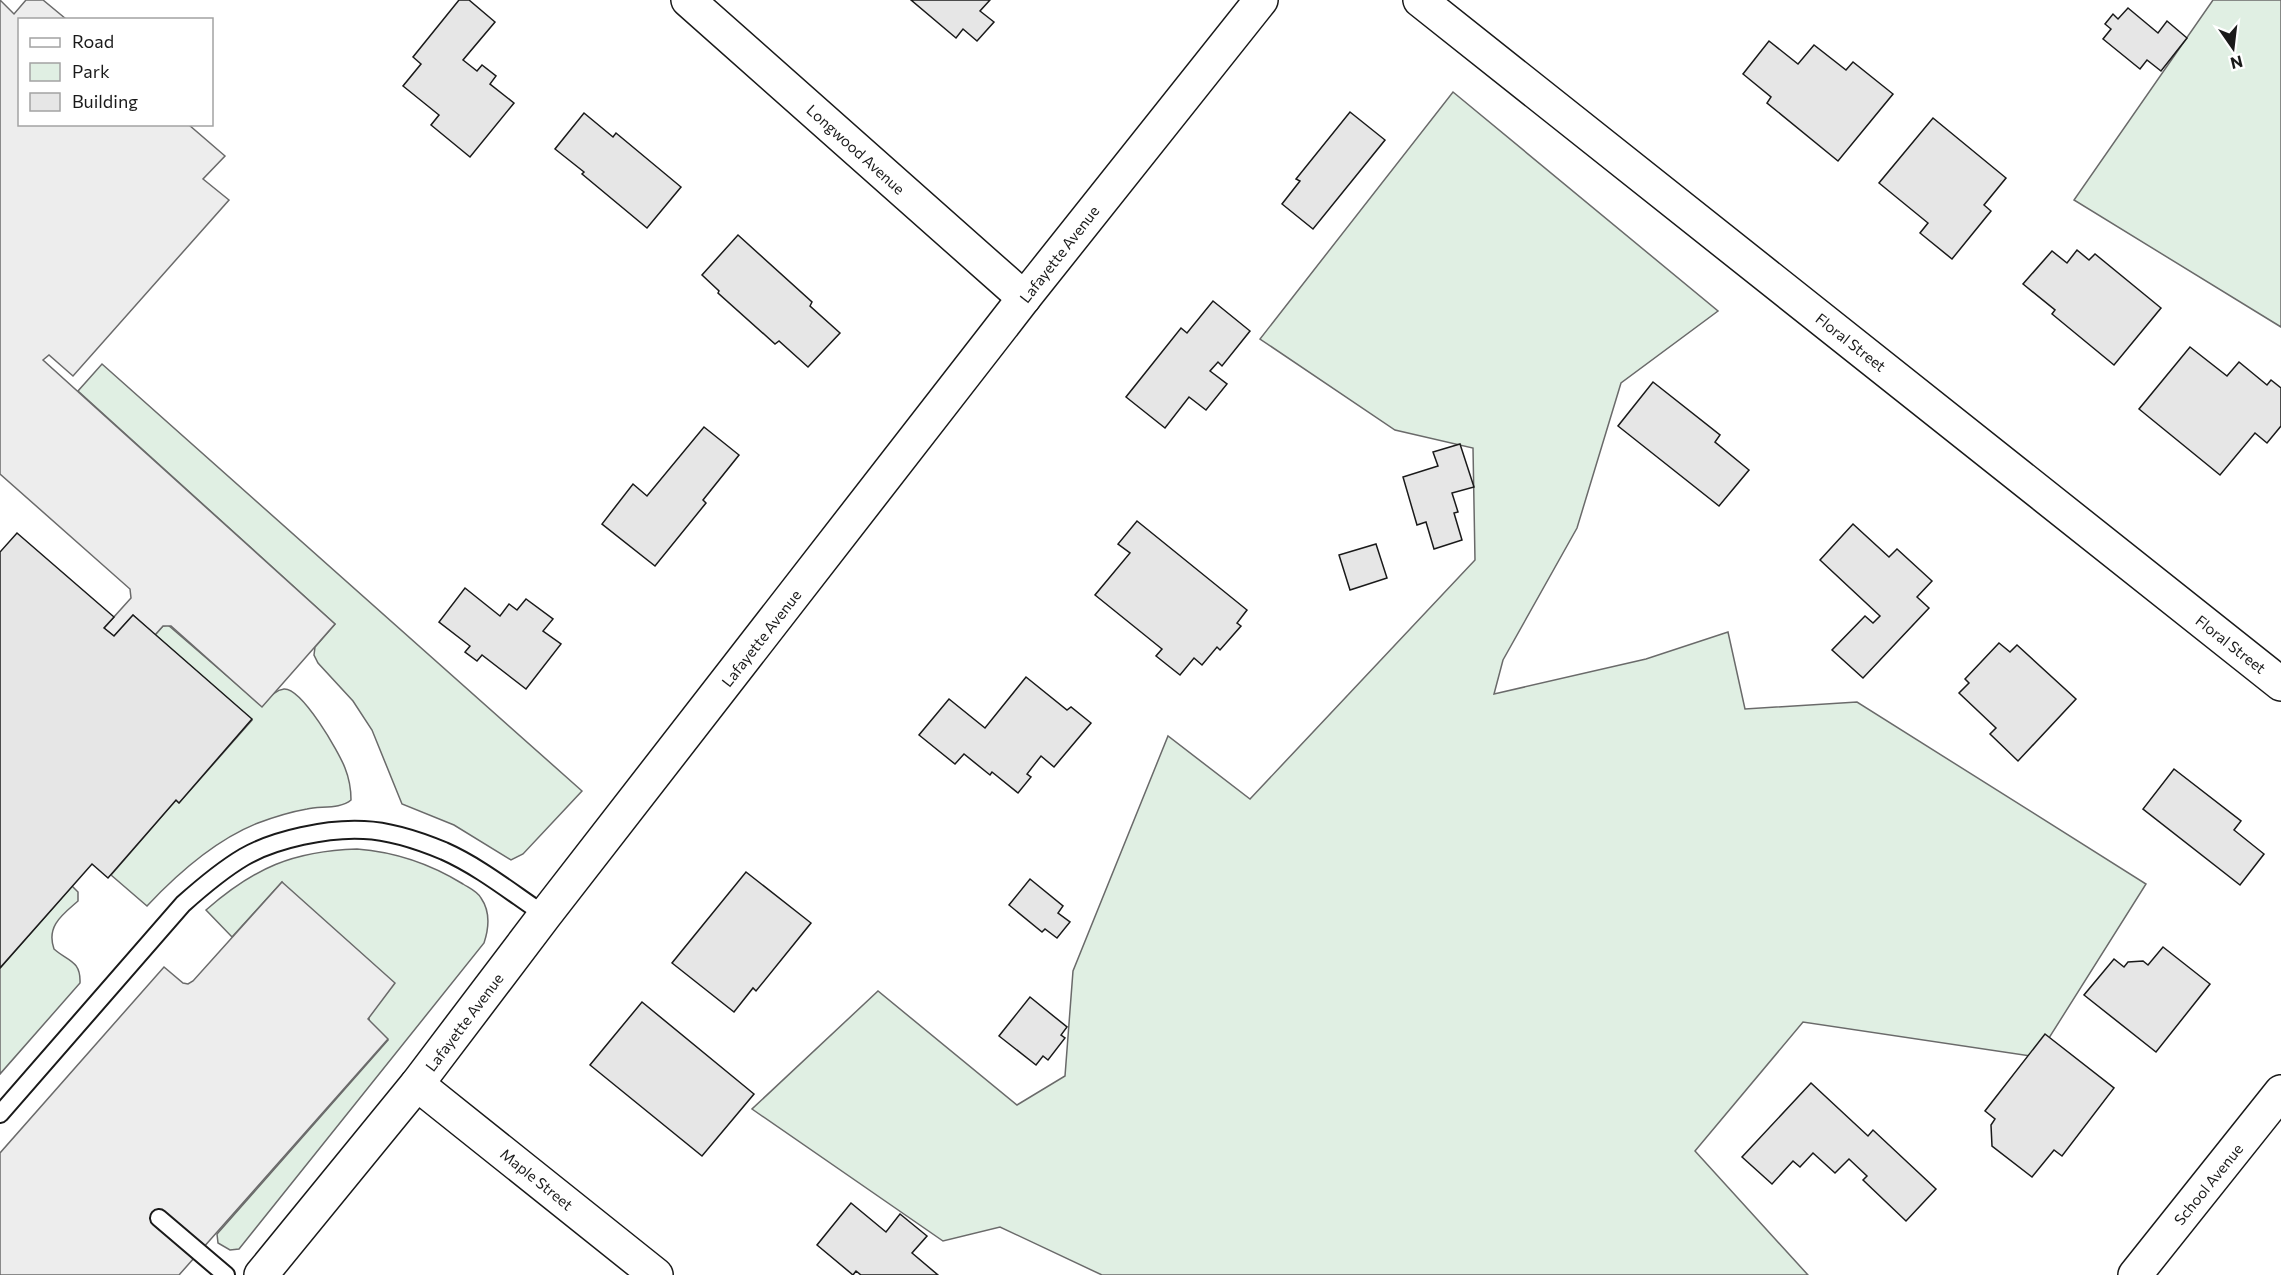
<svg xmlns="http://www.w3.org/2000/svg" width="2281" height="1275" viewBox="0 0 2281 1275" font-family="Commissioner,sans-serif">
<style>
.green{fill:#e0efe3;stroke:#6a6a6a;stroke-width:1.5}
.parking{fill:#ededed;stroke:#6a6a6a;stroke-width:1.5}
.building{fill:#e6e6e6;stroke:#1a1a1a;stroke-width:1.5}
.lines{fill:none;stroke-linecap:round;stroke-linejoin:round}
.service-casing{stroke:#1a1a1a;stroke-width:20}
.minor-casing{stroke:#1a1a1a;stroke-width:36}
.tertiary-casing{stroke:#1a1a1a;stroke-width:36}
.service{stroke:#fff;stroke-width:16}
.minor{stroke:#fff;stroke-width:33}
.tertiary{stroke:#fff;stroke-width:33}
.labels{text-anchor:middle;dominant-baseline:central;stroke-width:4.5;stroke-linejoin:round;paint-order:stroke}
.street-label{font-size:15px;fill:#1a1a1a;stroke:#fff}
</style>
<rect width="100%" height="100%" fill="#fff"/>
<g class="green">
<path d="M2213 0H2281V327L2074 200Z"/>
<path d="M1453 92 1718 311 1621 383 1577 528 1503 660 1494 694 1646 659 1728 632 1745 709 1857 702 2146 884 2037 1057 1803 1022 1695 1151 1808 1275H1102L1000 1227 943 1241 752 1109 878 991 1017 1105 1065 1076 1073 971 1168 736 1250 799 1475 560 1473 448 1395 430 1260 339Z"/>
<path d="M102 364 582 791 523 854 511 860 454 825 402 804 372 730 353 701 318 663 314 655 315 647 335 624 78 391Z"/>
<path d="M168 625 262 706C268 700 274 690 284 689 302 688 339 752 345 768 349 778 351 789 351 800 341 809 320 806 307 809 290 812 274 817 258 823 215 840 178 873 147 906L111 875 176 800 179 803 252 720 155 635 163 626Z"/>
<path d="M357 849C396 852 429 863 463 884 469 888 477 891 481 898 490 911 489 928 484 943L239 1249 230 1250 218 1243 217 1234 388 1040 370 1023 368 1015 282 882 232 937 206 910C254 868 293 851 357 849Z"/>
<path d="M72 886 78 892V901C62 915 46 926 54 949 67 961 81 960 80 983L0 1074V968Z"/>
</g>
<g class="parking">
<path d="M0 0 14 14 26 0H43L66 19 20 20V124L189 125 225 156 203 179 229 200 73 376 49 355 43 360 335 624 262 707 171 626H163L155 635 133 615 114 636 104 628 131 598 130 589 0 474Z"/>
<path d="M282 882 395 983 368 1019 388 1039 179 1275H0V1153L164 967 183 983 188 984 193 981Z"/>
</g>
<g class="building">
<path d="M459 0H469L495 22 463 60 477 71 482 65 496 76 490 84 514 103 470 157 431 125 439 115 403 86 421 64 413 57Z"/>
<path d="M911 0H990L980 11 994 22 977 41 963 29 956 38Z"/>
<path d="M2128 8 2158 33 2167 21 2187 38 2161 71 2147 60 2140 69 2103 39 2111 29 2105 24 2113 14 2118 19Z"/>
<path d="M1769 41 1798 64 1814 45 1846 70 1853 62 1893 94 1838 161 1767 103 1771 97 1743 74Z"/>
<path d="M1350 112 1385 140 1313 229 1282 204 1300 181 1296 179Z"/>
<path d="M584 113 613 137 616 133 681 187 647 228 582 174 584 172 555 149Z"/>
<path d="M1933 118 2006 178 1984 205 1991 211 1952 259 1920 233 1928 223 1879 183Z"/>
<path d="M738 235 812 302 810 306 840 333 808 367 779 341 775 344 718 293 719 291 702 275Z"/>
<path d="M2077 250 2089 260 2095 254 2161 308 2114 365 2052 314 2055 310 2023 284 2052 251 2067 263Z"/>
<path d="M1213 301 1250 331 1222 366 1218 362 1210 371 1227 384 1206 410 1189 397 1165 428 1126 397 1181 328 1187 333Z"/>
<path d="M2190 347 2227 376 2239 362 2267 385 2271 380 2281 388V426L2267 443 2255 433 2220 475 2139 409Z"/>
<path d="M1653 382 1720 435 1715 442 1749 470 1719 506 1618 426Z"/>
<path d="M704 427 739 455 703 500 706 503 655 566 602 524 633 484 647 496Z"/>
<path d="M1460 444 1474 487 1452 493 1458 512 1454 513 1462 540 1434 549 1426 522 1417 525 1403 477 1438 466 1433 452Z"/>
<path d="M1137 521 1247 610 1237 623 1241 626 1220 650 1217 647 1202 665 1194 658 1180 675 1156 656 1162 649 1095 595 1130 553 1118 544Z"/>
<path d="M1853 524 1889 557 1897 549 1932 581 1917 597 1929 608 1863 678 1832 650 1865 616 1873 623 1880 616 1820 560Z"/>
<path d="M17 533 114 617 104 628 114 636 133 615 252 719 179 803 176 800 108 878 92 864 0 968V552Z"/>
<path d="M1376 544 1387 578 1350 590 1339 555Z"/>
<path d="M465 588 500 616 509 604 517 610 526 599 553 619 543 631 561 644 526 689 482 655 477 661 465 652 470 646 439 622Z"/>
<path d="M1999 643 2010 652 2017 645 2076 699 2018 761 1990 734 1996 728 1959 693 1969 683 1965 679Z"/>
<path d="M1026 677 1067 710 1071 707 1091 723 1054 767 1041 756 1027 774 1031 777 1018 793 992 772 990 775 964 754 955 764 919 735 949 699 985 728Z"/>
<path d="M2174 769 2241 821 2234 830 2264 854 2240 885 2143 809Z"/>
<path d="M746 872 811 923 756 991 753 988 734 1012 672 963Z"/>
<path d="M1030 879 1063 906 1058 913 1070 922 1057 938 1045 929 1042 932 1009 905Z"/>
<path d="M2163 947 2210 984 2156 1052 2084 995 2114 959 2124 967 2128 962 2143 961 2148 965Z"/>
<path d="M1030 997 1067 1027 1061 1035 1065 1038 1048 1060 1043 1056 1036 1065 999 1036Z"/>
<path d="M642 1002 754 1094 702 1156 590 1065Z"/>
<path d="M2045 1034 2114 1088 2062 1156 2054 1150 2032 1177 1992 1146 1991 1125 1995 1119 1985 1111Z"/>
<path d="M1811 1083 1868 1136 1873 1130 1936 1189 1906 1221 1863 1180 1867 1176 1849 1159 1835 1173 1813 1153 1800 1167 1793 1161 1772 1184 1742 1157Z"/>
<path d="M851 1203 886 1232 900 1214 927 1236 912 1253 938 1275H861L856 1271 853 1275 817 1245Z"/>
</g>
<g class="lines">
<defs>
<g id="service">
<path d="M0 1114 183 904C202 887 222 870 244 857 275 839 328 828 364 830 390 831 420 841 444 851 480 867 512 893 545 915"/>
<path d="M159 1218 226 1275"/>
</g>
<g id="minor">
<path d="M688 0 1024 298"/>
<path d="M1420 0 2281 684"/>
<path d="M417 1084 656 1275"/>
<path d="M2135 1275 2281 1092"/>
</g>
<path id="tertiary" d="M261 1275 417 1084 545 915 1024 298 1261 0"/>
</defs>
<use href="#service" class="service-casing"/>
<use href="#minor" class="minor-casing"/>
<use href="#tertiary" class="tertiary-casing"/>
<use href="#service" class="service"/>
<use href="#minor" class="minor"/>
<use href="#tertiary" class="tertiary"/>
</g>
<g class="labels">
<g class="street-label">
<text transform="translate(856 149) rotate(42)">Longwood Avenue</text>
<text transform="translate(1059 254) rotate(-52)">Lafayette Avenue</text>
<text transform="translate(1851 342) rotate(38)">Floral Street</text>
<text transform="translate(761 638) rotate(-52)">Lafayette Avenue</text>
<text transform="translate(2231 644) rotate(38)">Floral Street</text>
<text transform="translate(464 1022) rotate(-53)">Lafayette Avenue</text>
<text transform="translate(537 1179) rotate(39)">Maple Street</text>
<text transform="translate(2208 1184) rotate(-51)">School Avenue</text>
</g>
</g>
<rect x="18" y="18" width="195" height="108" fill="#ffffff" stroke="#a3a3a3" stroke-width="1.5"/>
<rect x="30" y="38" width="30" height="9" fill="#ffffff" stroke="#a3a3a3" stroke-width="1.5"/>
<text x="72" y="48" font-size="18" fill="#1a1a1a">Road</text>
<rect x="30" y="63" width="30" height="18" fill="#e0efe3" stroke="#a3a3a3" stroke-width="1.5"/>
<text x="72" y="78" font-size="18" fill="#1a1a1a">Park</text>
<rect x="30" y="93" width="30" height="18" fill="#e6e6e6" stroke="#a3a3a3" stroke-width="1.5"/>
<text x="72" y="108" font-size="18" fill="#1a1a1a">Building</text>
<g transform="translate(2233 48) rotate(166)" stroke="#ffffff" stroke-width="4.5" paint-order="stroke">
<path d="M0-4.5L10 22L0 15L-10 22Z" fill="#1a1a1a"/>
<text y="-9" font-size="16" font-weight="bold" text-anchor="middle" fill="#1a1a1a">N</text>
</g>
</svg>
